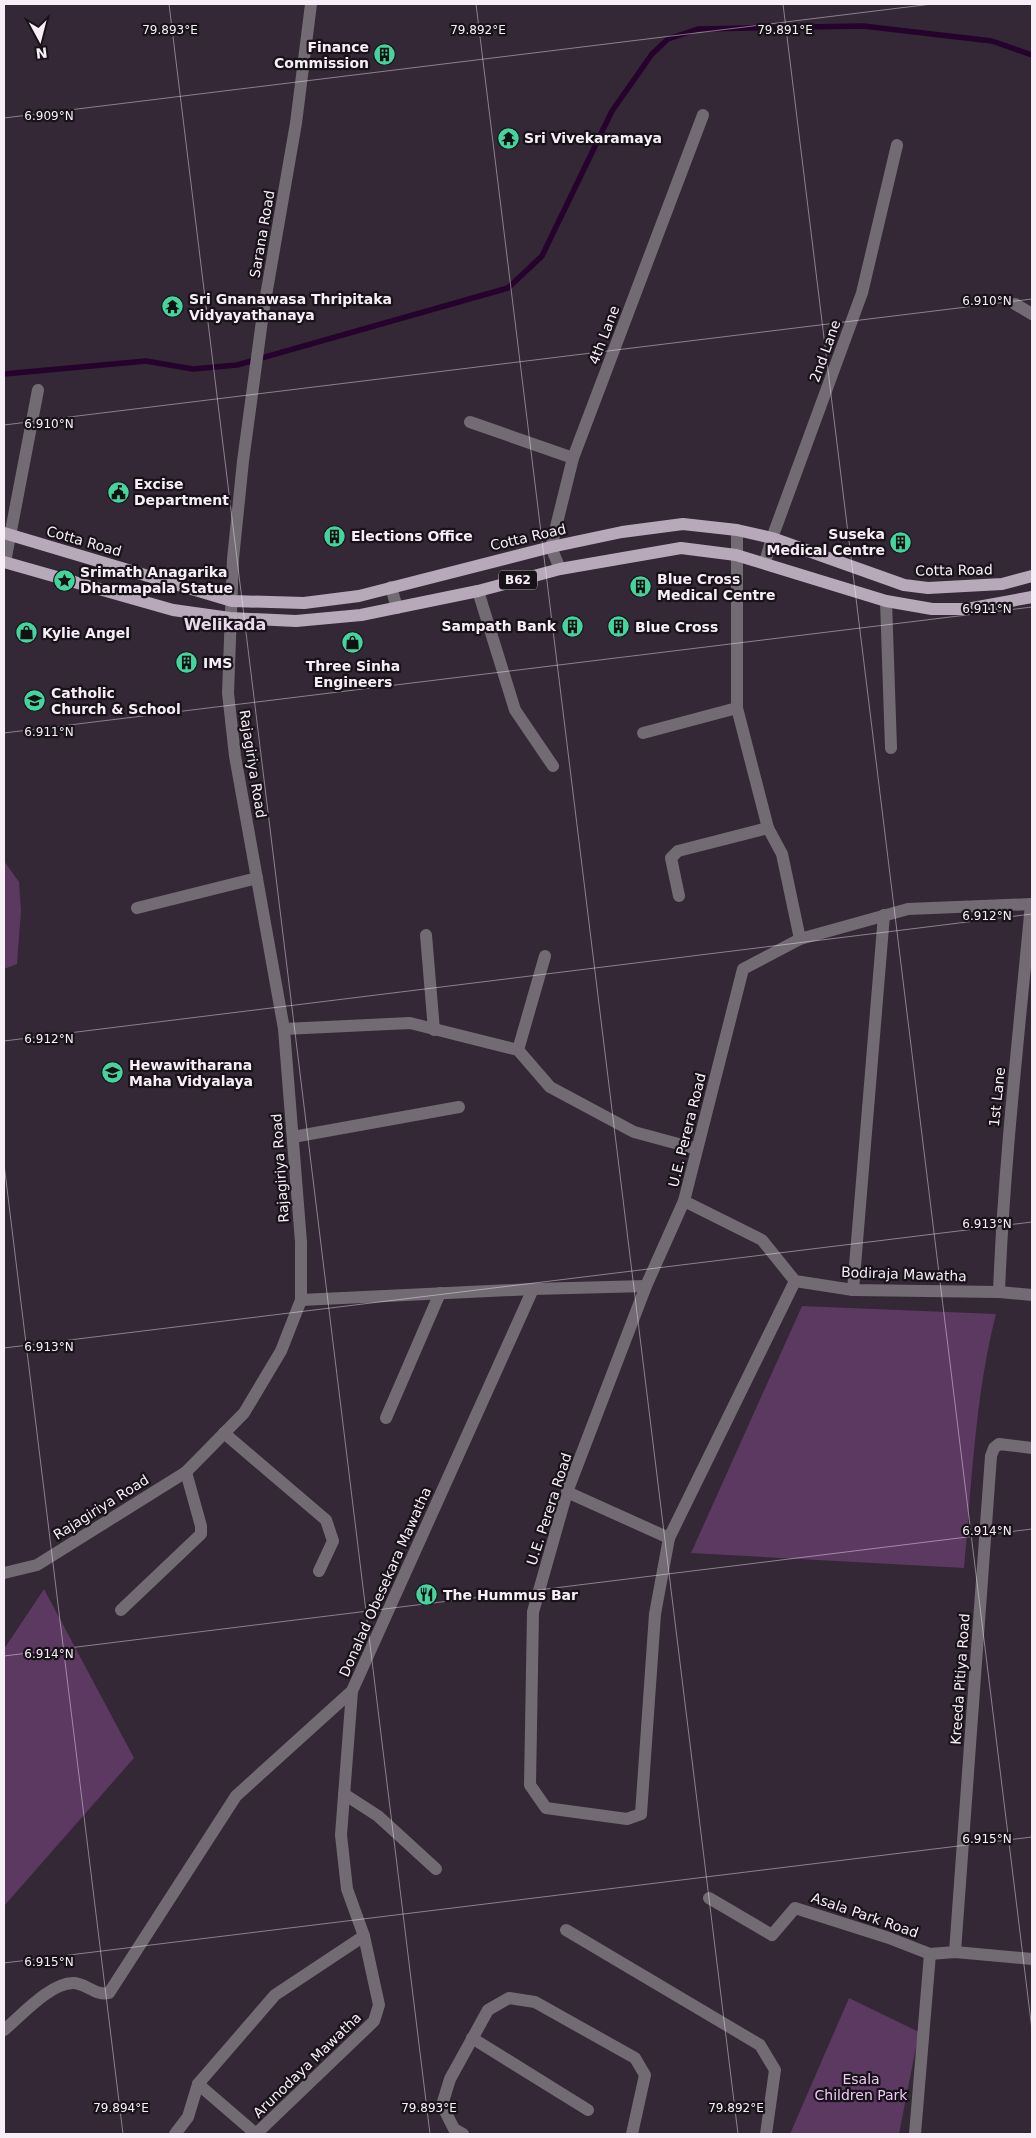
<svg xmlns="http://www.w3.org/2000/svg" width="1036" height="2138" viewBox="0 0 1036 2138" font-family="'DejaVu Sans',sans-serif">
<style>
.green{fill:#5b3960}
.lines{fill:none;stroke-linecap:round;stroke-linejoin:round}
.stream{stroke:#26032c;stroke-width:5.5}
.minor{stroke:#726b73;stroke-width:12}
.tertiary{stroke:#726b73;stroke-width:12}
.primary{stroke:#b7a9b9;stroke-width:12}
.ticks{fill:none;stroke:#f7eef8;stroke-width:1;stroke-opacity:0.45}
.labels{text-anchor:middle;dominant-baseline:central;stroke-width:4.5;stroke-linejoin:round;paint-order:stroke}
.shield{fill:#181219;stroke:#b4acb5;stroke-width:1}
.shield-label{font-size:12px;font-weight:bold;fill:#f7eef8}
.poi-label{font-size:14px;font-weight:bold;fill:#f7eef8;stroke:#181219;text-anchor:start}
.street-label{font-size:14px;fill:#f7eef8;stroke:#181219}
.park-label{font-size:14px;fill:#f2c7f9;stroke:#181219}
.quarter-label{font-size:16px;font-weight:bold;fill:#ead9ed;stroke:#181219}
.ticks-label{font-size:12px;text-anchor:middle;fill:#f7eef8;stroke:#181219;stroke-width:4.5;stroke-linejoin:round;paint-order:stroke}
</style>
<rect width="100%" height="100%" fill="#342736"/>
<g class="green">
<path d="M4 861 19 882 21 911 17 964 4 969Z"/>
<path d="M802 1306 996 1314C975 1396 972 1483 964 1568L691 1553Z"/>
<path d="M44 1589 134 1758 4 1906V1649Z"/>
<path d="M849 1998 919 2032 899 2134H790Z"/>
</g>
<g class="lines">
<path class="stream" d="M4 374 146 361 193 369 237 365 508 288 542 256 612 111 652 54 668 39 698 29 863 26 992 41 1032 55"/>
<g class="minor">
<path d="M1015 304 1032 314"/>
<path d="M470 422 573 458"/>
<path d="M737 530V708L768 828 782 854 800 939"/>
<path d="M5 562 38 390"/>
<path d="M765 562 772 538 862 293 897 145"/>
<path d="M560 569 551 547 573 458 703 115"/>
<path d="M391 587 397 608"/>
<path d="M478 591 515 710 553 766"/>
<path d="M886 601 891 748"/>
<path d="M643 733 737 708"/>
<path d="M679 896 671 858 678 851 768 828"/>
<path d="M137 908 257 878"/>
<path d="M426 935 434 1030"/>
<path d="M284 1029 410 1023 518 1050 550 1087 634 1132 697 1149"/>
<path d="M518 1050 545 956"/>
<path d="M293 1137 459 1107"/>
<path d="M684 1201 762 1240 795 1281 853 1290 999 1292 1032 1295"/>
<path d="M795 1281 669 1538 655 1614 641 1814 627 1819 546 1808 530 1785 533 1612 567 1492 646 1286 684 1201 743 969 800 939 908 909 1032 904"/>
<path d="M853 1290 884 915"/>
<path d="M999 1292C1004 1162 1019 1033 1031 904"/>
<path d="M301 1300 533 1289 646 1286"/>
<path d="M386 1418 440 1293"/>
<path d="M224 1433 326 1520 333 1541 319 1571"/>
<path d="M567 1492 669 1538"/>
<path d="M121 1610 201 1534V1526L186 1472"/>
<path d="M344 1794 378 1816 436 1869"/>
<path d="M709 1898 772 1935 795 1908 889 1938 930 1954 955 1952 1032 1959"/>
<path d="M566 1930 760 2045 775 2070 766 2134"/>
<path d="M955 1952 991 1456 994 1448 999 1444 1032 1448"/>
<path d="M4 2030C21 2016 50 1983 73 1983 86 1983 95 1996 109 1993L236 1796 352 1691 533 1289"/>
<path d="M472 2038 588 2110"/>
<path d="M198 2084 256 2134"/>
<path d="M175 2134 188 2117 198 2084 275 1995 364 1936"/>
<path d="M256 2134 374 2021 379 2005 364 1936 347 1889 341 1835 352 1691"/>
<path d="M463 2134 454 2129 442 2105 450 2079 488 2010 509 1998 535 2002 635 2058 645 2075 632 2134"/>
<path d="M915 2134 930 1954"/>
</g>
<path class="tertiary" d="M4 1573 37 1565 186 1472 244 1413 281 1351 301 1300V1242L284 1029 235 756 228 693 233 559 243 461 263 313 296 123 311 4"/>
<g class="primary">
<path d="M4 533 232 601 304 603 359 596 551 547 622 532 683 524 737 530 772 538 904 585 928 588 1002 584 1032 576"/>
<path d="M4 562 173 610 230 618 296 621 361 615 478 591 560 569 681 548 736 555 886 601 932 609H967L1032 597"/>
</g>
</g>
<path class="ticks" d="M169 4 430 2134M476 4 738 2134M783 4 1032 2030M4 118 932 4M4 425 1032 299M4 733 1032 607M4 1041 1032 914M4 1164 123 2134M4 1348 1032 1222M4 1656 1032 1529M4 1963 1032 1837"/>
<defs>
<symbol id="building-disc" viewBox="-11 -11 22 22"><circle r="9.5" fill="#46d49e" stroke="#181219"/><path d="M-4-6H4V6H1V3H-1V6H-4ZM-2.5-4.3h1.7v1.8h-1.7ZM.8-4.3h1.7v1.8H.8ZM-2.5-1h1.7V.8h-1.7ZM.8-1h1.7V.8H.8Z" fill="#111"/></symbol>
<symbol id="temple-disc" viewBox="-11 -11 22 22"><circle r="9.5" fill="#46d49e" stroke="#181219"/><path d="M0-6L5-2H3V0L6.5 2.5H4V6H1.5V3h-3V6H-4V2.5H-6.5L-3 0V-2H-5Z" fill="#111"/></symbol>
<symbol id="civic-disc" viewBox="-11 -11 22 22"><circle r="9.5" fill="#46d49e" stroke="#181219"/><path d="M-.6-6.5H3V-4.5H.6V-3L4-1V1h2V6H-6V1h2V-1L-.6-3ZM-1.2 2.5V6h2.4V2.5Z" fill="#111"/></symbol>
<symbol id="sight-disc" viewBox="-11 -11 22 22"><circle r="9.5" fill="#46d49e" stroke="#181219"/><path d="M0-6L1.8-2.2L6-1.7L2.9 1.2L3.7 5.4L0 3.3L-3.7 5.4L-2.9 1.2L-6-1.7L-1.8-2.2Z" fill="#111"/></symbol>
<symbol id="shop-disc" viewBox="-11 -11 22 22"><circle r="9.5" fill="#46d49e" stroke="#181219"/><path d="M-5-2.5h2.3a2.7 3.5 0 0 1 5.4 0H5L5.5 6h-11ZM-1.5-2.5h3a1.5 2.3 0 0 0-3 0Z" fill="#111"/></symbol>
<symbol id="school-disc" viewBox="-11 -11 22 22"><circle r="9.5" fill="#46d49e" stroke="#181219"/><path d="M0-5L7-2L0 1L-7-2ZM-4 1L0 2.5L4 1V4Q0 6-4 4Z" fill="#111"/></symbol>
<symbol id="restaurant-disc" viewBox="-11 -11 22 22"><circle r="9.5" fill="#46d49e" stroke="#181219"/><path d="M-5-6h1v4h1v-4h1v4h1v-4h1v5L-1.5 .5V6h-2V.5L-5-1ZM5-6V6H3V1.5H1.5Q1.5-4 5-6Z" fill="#111"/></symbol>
</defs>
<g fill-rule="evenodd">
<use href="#building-disc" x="372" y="42" width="25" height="25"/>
<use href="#temple-disc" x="496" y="126" width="25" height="25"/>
<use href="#temple-disc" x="160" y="294" width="25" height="25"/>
<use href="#civic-disc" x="106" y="480" width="25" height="25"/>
<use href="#building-disc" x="322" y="524" width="25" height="25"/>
<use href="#building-disc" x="888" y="530" width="25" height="25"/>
<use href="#sight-disc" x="52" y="568" width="25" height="25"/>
<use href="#building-disc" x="628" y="574" width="25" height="25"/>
<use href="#building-disc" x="560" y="614" width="25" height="25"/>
<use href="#building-disc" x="606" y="614" width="25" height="25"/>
<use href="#shop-disc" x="14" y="620" width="25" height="25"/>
<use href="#shop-disc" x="340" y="630" width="25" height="25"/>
<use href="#building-disc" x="174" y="650" width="25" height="25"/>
<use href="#school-disc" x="22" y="688" width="25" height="25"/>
<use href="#school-disc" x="100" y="1060" width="25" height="25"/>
<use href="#restaurant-disc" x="414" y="1582" width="25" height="25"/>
</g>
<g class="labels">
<rect class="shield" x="499" y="570.5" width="38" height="19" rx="4"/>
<g class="shield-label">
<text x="518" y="580">B62</text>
</g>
<g class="poi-label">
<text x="369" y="47" text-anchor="end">Finance<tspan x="369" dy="16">Commission</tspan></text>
<text x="524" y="138">Sri Vivekaramaya</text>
<text x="189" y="299">Sri Gnanawasa Thripitaka<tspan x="189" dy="16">Vidyayathanaya</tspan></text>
<text x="134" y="484">Excise<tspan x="134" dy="16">Department</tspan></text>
<text x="885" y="534" text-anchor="end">Suseka<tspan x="885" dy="16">Medical Centre</tspan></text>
<text x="351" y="536">Elections Office</text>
<text x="80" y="572">Srimath Anagarika<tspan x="80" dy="16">Dharmapala Statue</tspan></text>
<text x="657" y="579">Blue Cross<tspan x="657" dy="16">Medical Centre</tspan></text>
<text x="556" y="626" text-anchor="end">Sampath Bank</text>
<text x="635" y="627">Blue Cross</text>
<text x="42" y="633">Kylie Angel</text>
<text x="203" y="663">IMS</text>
<text x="353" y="666" text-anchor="middle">Three Sinha<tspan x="353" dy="16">Engineers</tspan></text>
<text x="51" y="693">Catholic<tspan x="51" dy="16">Church &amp; School</tspan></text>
<text x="129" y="1065">Hewawitharana<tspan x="129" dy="16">Maha Vidyalaya</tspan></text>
<text x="443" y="1595">The Hummus Bar</text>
</g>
<g class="street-label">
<text transform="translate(262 234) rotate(-80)">Sarana Road</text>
<text transform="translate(604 335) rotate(-69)">4th Lane</text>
<text transform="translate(825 351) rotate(-70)">2nd Lane</text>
<text transform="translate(528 537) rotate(-13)">Cotta Road</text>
<text transform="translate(84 541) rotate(16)">Cotta Road</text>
<text transform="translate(954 570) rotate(-1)">Cotta Road</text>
<text transform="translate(253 764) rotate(81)">Rajagiriya Road</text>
<text transform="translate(997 1097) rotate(-84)">1st Lane</text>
<text transform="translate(687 1130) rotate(-76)">U.E. Perera Road</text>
<text transform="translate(280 1168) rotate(-94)">Rajagiriya Road</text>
<text transform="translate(904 1274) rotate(2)">Bodiraja Mawatha</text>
<text transform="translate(101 1507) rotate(-32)">Rajagiriya Road</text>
<text transform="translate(549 1509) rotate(-72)">U.E. Perera Road</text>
<text transform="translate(385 1582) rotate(-66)">Donalad Obesekara Mawatha</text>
<text transform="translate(960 1679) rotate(-86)">Kreeda Pitiya Road</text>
<text transform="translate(865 1915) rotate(19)">Asala Park Road</text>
<text transform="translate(307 2065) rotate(-44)">Arunodaya Mawatha</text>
</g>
<g class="park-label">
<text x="861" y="2079">Esala<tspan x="861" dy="16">Children Park</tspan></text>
</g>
<g class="quarter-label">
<text x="225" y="624">Welikada</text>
</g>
</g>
<g class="ticks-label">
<text x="170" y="34">79.893°E</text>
<text x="478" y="34">79.892°E</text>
<text x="785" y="34">79.891°E</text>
<text x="49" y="120">6.909°N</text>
<text x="987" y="305">6.910°N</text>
<text x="49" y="428">6.910°N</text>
<text x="987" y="613">6.911°N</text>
<text x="49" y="736">6.911°N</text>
<text x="987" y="920">6.912°N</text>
<text x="49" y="1043">6.912°N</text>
<text x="987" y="1228">6.913°N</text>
<text x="49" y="1351">6.913°N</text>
<text x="987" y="1535">6.914°N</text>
<text x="49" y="1658">6.914°N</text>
<text x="987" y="1843">6.915°N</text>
<text x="49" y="1966">6.915°N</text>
<text x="121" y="2112">79.894°E</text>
<text x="429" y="2112">79.893°E</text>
<text x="736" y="2112">79.892°E</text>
</g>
<rect width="1036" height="2138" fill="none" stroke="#f7eef8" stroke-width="10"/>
<g transform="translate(40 40) rotate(173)" stroke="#181219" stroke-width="4" paint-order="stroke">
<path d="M0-4L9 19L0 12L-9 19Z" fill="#f7eef8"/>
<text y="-8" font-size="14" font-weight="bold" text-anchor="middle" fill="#f7eef8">N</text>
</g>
</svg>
